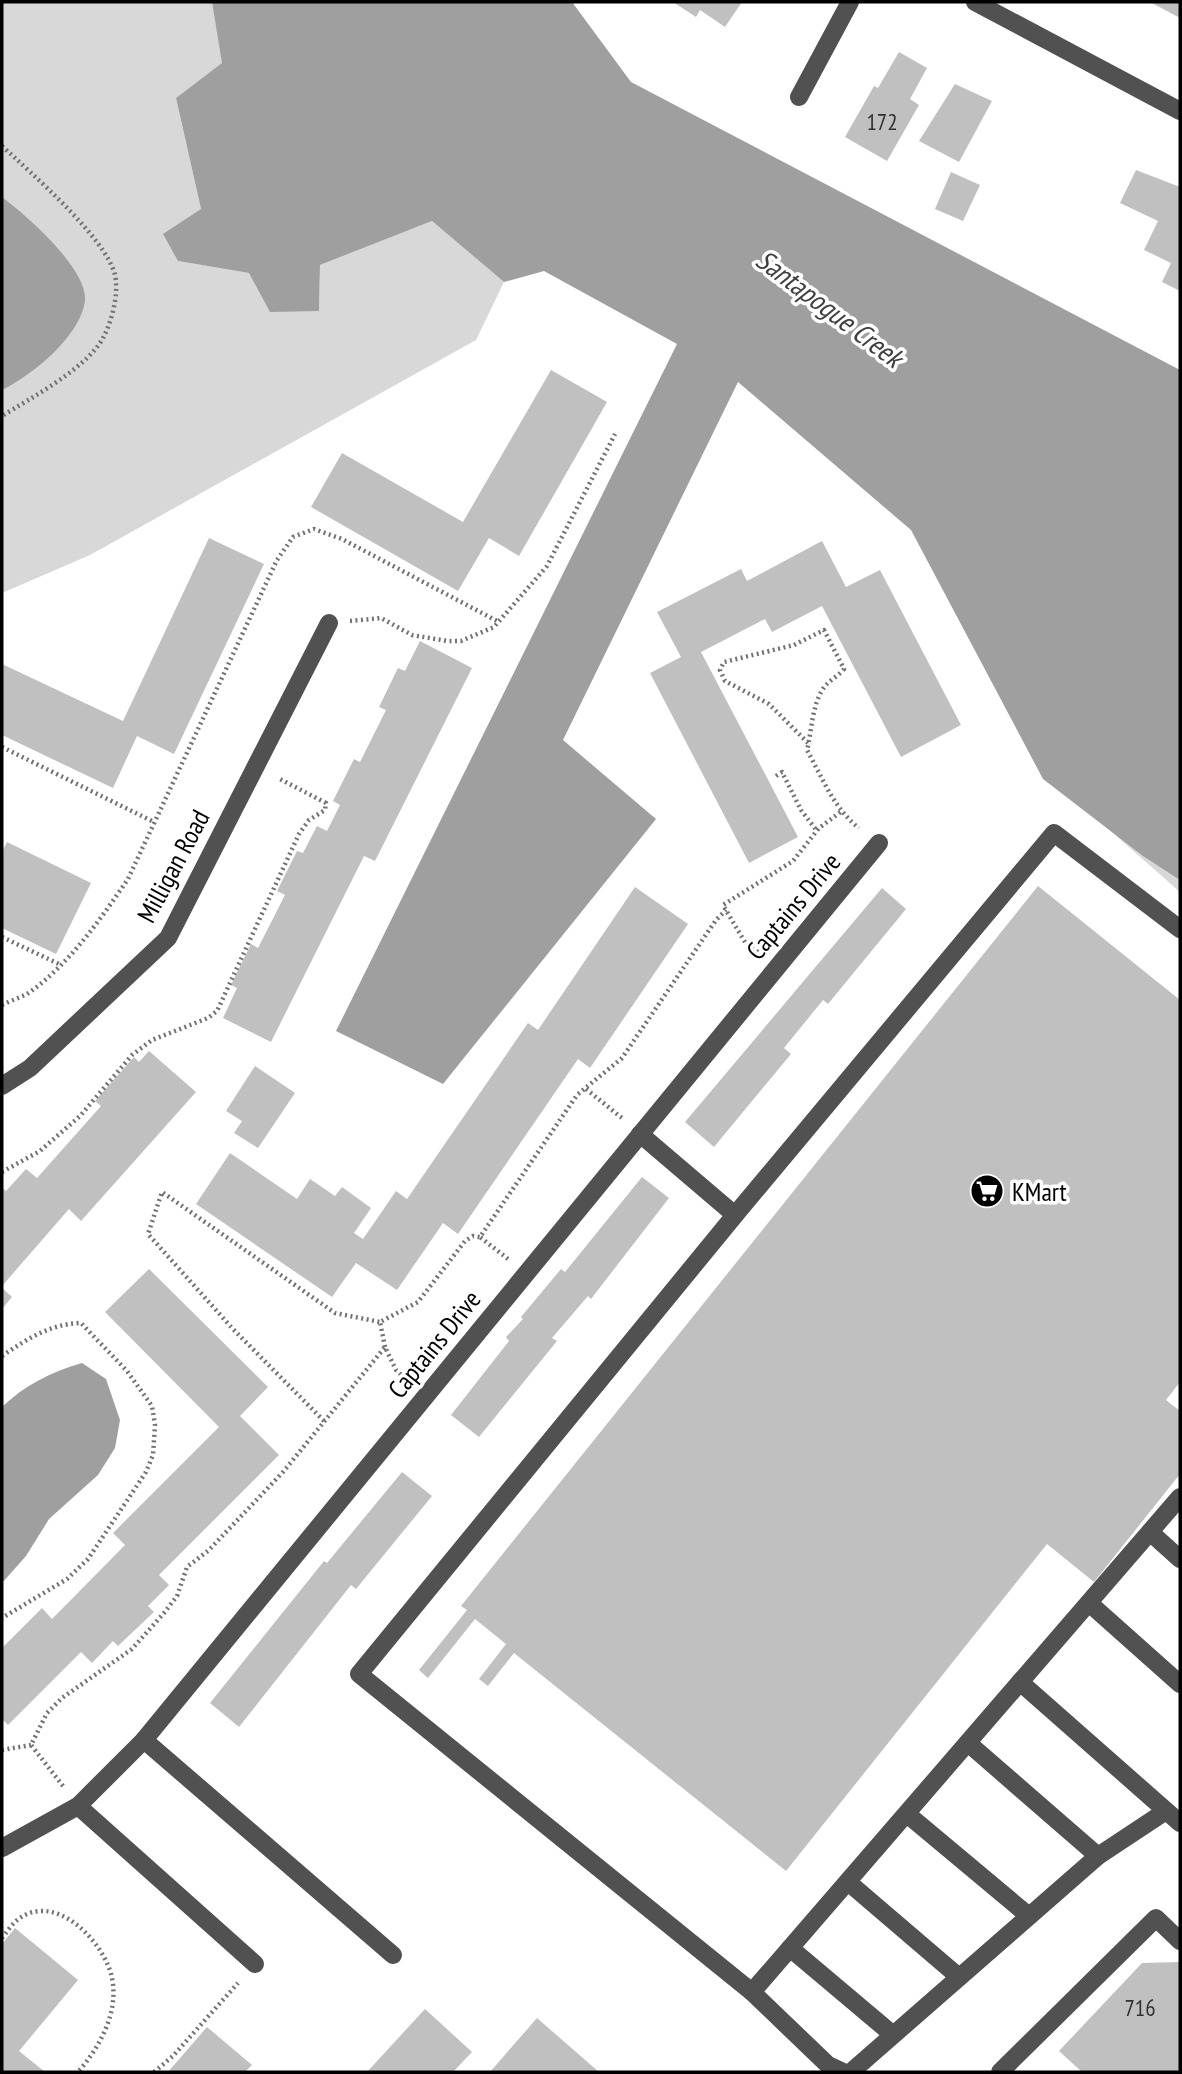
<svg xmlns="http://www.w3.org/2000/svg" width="1182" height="2074" viewBox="0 0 1182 2074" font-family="'PT Sans Narrow',sans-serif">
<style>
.green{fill:#d8d8d8}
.water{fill:#9f9f9f}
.building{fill:#c0c0c0}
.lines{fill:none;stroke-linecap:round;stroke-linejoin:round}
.path{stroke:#737373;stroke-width:4.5;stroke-dasharray:2 3.5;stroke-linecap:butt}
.minor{stroke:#515151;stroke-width:18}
.labels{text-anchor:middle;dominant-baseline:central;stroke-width:7;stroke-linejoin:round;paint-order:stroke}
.number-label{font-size:23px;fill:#303030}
.street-label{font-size:26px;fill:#000;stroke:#fff}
.poi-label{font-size:26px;fill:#000;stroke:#fff;text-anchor:start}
.water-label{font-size:28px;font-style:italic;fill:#404040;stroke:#fff}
</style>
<rect width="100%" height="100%" fill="#fff"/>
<g class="green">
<path d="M2 2H212L223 63 176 98 201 209 178 261 249 273 319 310 320 265 432 221 504 282 476 340 90 555 2 593Z"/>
<path d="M1105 826 1180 880V892Z"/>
</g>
<g class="water">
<path d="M212 2H572L631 82 1180 370V880L1143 856 1043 779 911 530 738 382 563 740 656 819 443 1084 336 1031 677 344 544 271 504 282 432 221 320 265 319 311 270 312 249 273 178 261 163 234 201 209 176 98 222 63Z"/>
<path d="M2 197C26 215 88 269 85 301 80 337 32 375 2 390Z"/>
<path d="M82 1363 106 1379 120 1420 115 1448 98 1475 49 1519 26 1556 2 1583V1407C25 1385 51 1372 82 1363Z"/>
</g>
<g class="building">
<path d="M673 2H742L725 27 700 10 696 17Z"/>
<path d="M1150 2H1180V18Z"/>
<path d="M899 52 927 68 910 99 919 105 887 161 845 137 874 86 878 88Z"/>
<path d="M955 84 992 101 959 162 919 141Z"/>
<path d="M1136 170 1180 187V291L1162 282 1171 263 1144 250 1158 221 1120 203Z"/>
<path d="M951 172 980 185 963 221 935 209Z"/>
<path d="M551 370 607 402 519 556 489 538 458 591 311 507 342 453 463 522Z"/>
<path d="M209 538 264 564 174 754 137 736 113 788 2 735V664L123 721Z"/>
<path d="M822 541 846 587 880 570 961 725 901 757 822 606 772 632 765 619 701 652 798 837 749 863 650 673 681 657 657 612 741 569 747 581Z"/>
<path d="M420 641 472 668 375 861 364 856 271 1042 223 1018 237 988 231 985 251 944 258 948 285 895 277 891 297 851 303 853 317 826 327 831 340 805 333 801 354 759 360 762 386 710 379 707 398 668 405 671Z"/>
<path d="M7 842 91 883 56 954 2 928V852Z"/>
<path d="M1038 886 1180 1000V1382L1166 1400 1180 1411V1474L1094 1582 1047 1544 786 1871 514 1653 488 1686 479 1679 506 1644 475 1619 428 1678 419 1670 467 1610 461 1606Z"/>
<path d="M635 887 688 924 590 1068 578 1059 458 1234 443 1223 397 1290 356 1263 332 1297 196 1204 230 1153 297 1199 310 1179 335 1196 342 1187 371 1208 354 1233 363 1239 396 1191 407 1199 528 1023 538 1030Z"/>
<path d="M882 888 906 909 828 1004 823 1000 784 1048 791 1054 714 1147 685 1122Z"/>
<path d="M149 1051 196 1092 81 1221 69 1209 2 1286V1188L6 1191 26 1169 37 1178 101 1106 95 1101 134 1057 139 1062Z"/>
<path d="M255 1066 295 1093 258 1148 234 1133 242 1121 226 1111Z"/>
<path d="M642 1177 669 1198 591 1299 588 1296 552 1338 557 1341 479 1437 451 1415 509 1341 506 1337 523 1319 521 1317 561 1269 565 1272Z"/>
<path d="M149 1269 268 1387 240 1416 279 1455 159 1575 169 1585 148 1606 154 1612 118 1646 113 1641 92 1663 81 1652 8 1725 2 1719V1648L42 1608 52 1619 125 1545 113 1533 219 1427 105 1312Z"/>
<path d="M2 1288 12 1297 2 1309Z"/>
<path d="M402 1472 432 1496 356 1589 351 1585 239 1727 210 1703 324 1561 327 1563Z"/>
<path d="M15 1928 78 1980 19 2051 45 2072H2V1944Z"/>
<path d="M1180 1962V2072H1082L1059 2051 1142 1963Z"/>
<path d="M425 2009 472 2052 453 2072H367Z"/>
<path d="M537 2018 599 2072H490Z"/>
<path d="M207 2027 252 2065 245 2072H168Z"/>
</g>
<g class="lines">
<g class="path">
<path d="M2 146C31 173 106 238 115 275 119 294 112 321 103 338 87 368 31 398 2 416"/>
<path d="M350 621 381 618 412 635 447 641H461L494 627 547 566 615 434"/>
<path d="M808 743 769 704 725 681 720 670 724 662 794 645 824 630 844 669C839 675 832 679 827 684 812 699 812 731 807 750 822 777 834 809 859 828"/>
<path d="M2 747 154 822"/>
<path d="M776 776 782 772 801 810 817 831"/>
<path d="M2 937 59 964"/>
<path d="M758 952 746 944 723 905 793 861 819 828 842 811"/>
<path d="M2 1005C10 1001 19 998 27 994 68 966 100 920 128 879L277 560 293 537 314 529 342 539 499 622"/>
<path d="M586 1089 622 1118"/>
<path d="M2 1172 40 1151 80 1116 132 1055 152 1040 208 1018 217 1011 299 834 309 820 325 810 326 803 278 778"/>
<path d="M508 1259 480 1237 577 1095 622 1058 716 920 726 910"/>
<path d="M385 1347 380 1322 418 1302 465 1241 473 1236 480 1237"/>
<path d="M2 1356C27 1339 50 1324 81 1323L127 1371 152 1406 155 1425 153 1455 146 1472 88 1559 67 1579 2 1618"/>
<path d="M324 1421 232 1328 148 1234 162 1192 335 1313 380 1322"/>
<path d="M2 1750 31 1745"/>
<path d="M63 1786 31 1745 47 1713 62 1698 132 1649 164 1613 177 1596 187 1567 209 1550 283 1472 385 1347 396 1370 407 1380"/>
<path d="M2 1938C7 1932 13 1922 20 1918 57 1892 105 1943 112 1978 119 2012 100 2047 78 2072"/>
<path d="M154 2072 173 2056 238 1983"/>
</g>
<g class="minor">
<path d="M975 2 1180 111"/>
<path d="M799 97 850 2"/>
<path d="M2 1086 30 1068 168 938 329 623"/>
<path d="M640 1134 735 1215 359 1674 752 1992 1180 1497"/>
<path d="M735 1215 1054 833 1180 929"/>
<path d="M1150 1532 1180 1559"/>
<path d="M1089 1603 1180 1684"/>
<path d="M1020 1682 1180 1823"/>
<path d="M144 1740 393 1955"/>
<path d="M968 1743 1098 1856"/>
<path d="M78 1806 255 1964"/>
<path d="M907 1814 1029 1916"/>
<path d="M2 1848 78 1806 144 1740 879 843"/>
<path d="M848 1882 959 1977"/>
<path d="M790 1948 892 2034"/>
<path d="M752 1992 828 2065 843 2072"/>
<path d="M851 2072 1098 1856 1166 1811"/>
<path d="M1000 2072 1156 1918 1180 1941"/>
</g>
</g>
<defs>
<symbol id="supermarket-disc" viewBox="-11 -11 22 22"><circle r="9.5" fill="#000" stroke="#fff"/><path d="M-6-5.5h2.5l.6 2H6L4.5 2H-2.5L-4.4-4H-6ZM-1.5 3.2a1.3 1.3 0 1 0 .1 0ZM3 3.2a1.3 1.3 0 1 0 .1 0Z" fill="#fff"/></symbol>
</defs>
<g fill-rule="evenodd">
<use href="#supermarket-disc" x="968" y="1172" width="38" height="38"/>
</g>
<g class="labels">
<g class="number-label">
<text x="882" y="121">172</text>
<text x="1140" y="2007">716</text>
</g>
<g class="street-label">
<text transform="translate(173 866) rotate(-62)">Milligan Road</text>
<text transform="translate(793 906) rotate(-50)">Captains Drive</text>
<text transform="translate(434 1344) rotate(-51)">Captains Drive</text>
</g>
<g class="poi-label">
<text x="1012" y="1191">KMart</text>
</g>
<g class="water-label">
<text transform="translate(830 308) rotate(37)">Santapogue Creek</text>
</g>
</g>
<rect width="1182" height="2074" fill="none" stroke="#000000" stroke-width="7"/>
</svg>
